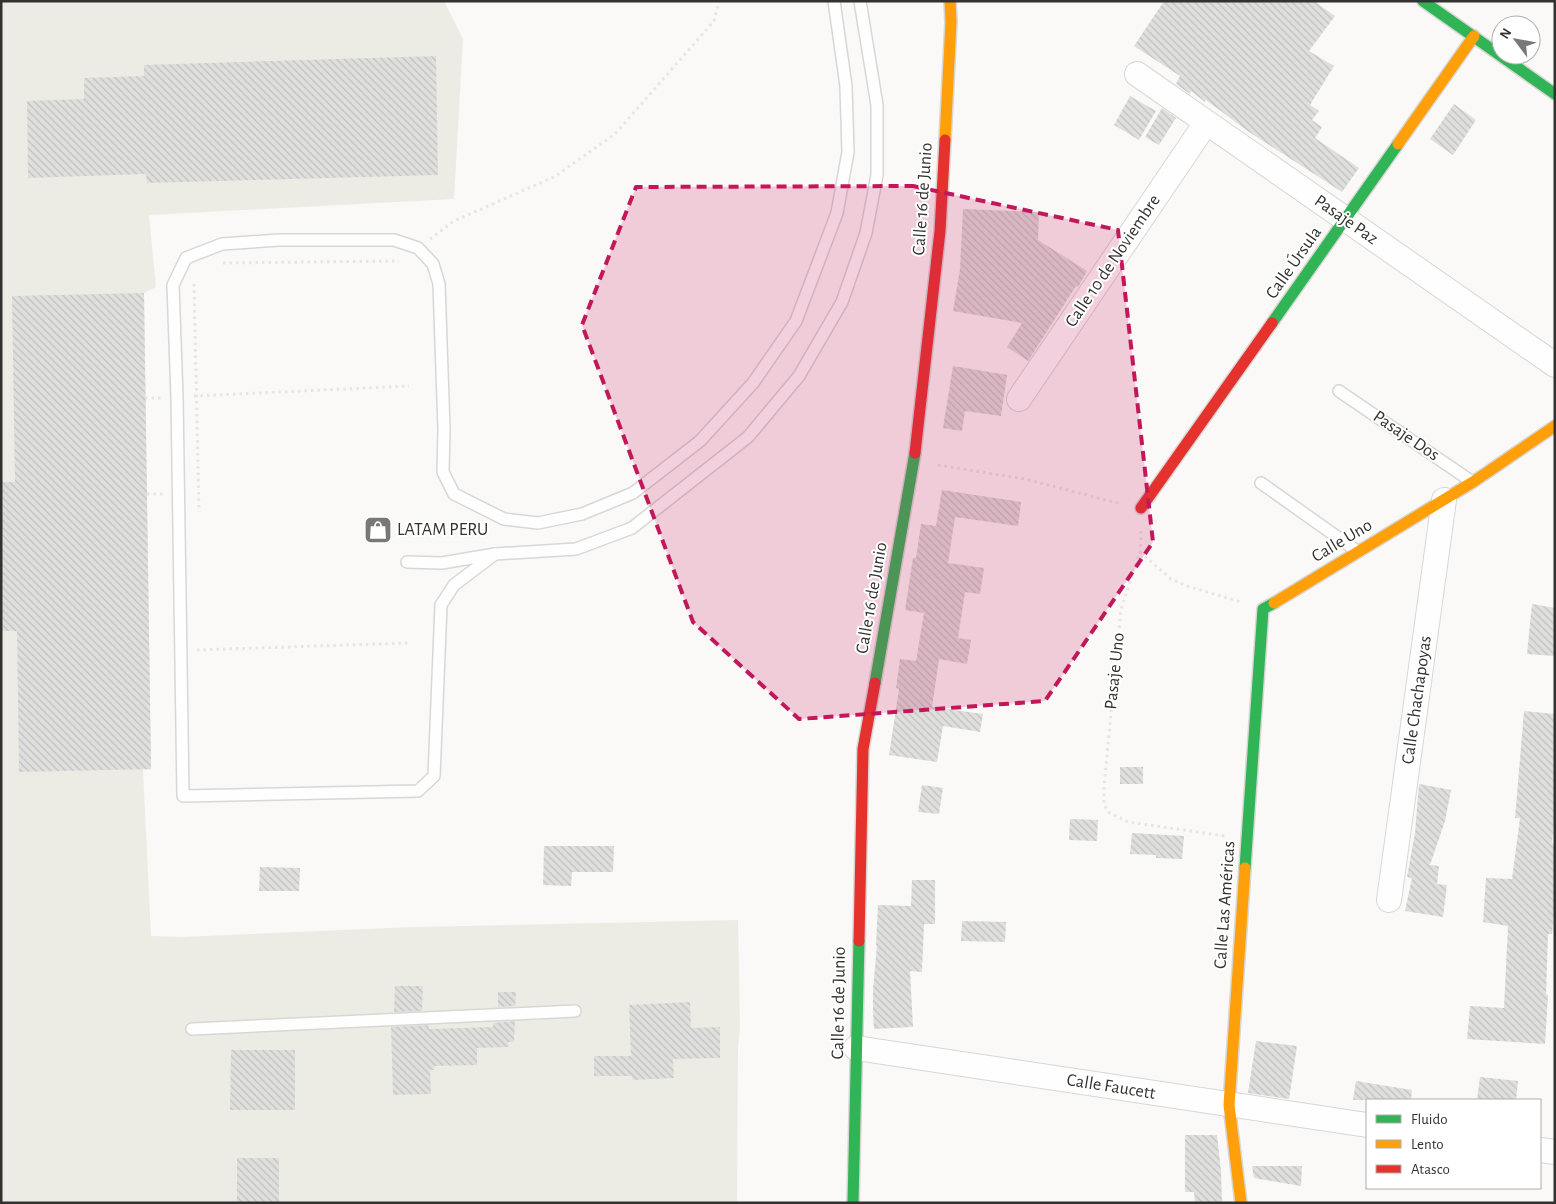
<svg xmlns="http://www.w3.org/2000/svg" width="1556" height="1204" viewBox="0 0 1556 1204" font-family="'Alegreya Sans',sans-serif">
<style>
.built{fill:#edece4}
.building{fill:url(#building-back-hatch)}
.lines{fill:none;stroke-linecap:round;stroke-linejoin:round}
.lane-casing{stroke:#d7d7d5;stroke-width:14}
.street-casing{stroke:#d7d7d5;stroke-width:26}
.fast-casing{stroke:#d7d7d5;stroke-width:14}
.slow-casing{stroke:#d7d7d5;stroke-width:14}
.jam-casing{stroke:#d7d7d5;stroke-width:14}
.path{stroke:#e5e5e4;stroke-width:3;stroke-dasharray:2.5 4;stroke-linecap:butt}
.lane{stroke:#fefefe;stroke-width:11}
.street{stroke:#fefefe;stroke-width:24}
.fast{stroke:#30b455;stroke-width:11}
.slow{stroke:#ff9f0a;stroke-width:11}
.jam{stroke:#e5322d;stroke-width:11}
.marked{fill:#c2185b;fill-opacity:0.2;stroke:#c2185b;stroke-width:4;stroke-dasharray:10 6;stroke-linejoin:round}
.labels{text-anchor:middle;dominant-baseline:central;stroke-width:4;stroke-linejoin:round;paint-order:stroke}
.street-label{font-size:18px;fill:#323230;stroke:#fff}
.poi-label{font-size:18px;fill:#323230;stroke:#fff;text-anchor:start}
</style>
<defs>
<pattern id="building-back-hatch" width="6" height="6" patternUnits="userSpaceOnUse" patternTransform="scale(1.25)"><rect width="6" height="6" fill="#dfdfdd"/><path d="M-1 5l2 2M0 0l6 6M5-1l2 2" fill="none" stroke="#c0c0be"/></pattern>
</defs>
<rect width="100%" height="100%" fill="#faf9f7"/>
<path class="built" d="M1 1H444L463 39 454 199 149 215 156 287 144 293 151 769 143 770 151 936 181 937 413 927 738 920 740 1028 738 1048 737 1203H1Z"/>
<g class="building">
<path d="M1164 1H1314L1335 16 1309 51 1334 66 1310 105 1319 111 1312 120 1322 127 1315 138 1359 168 1342 192 1249 132 1206 100 1205 102 1191 91 1190 94 1176 84 1180 76 1134 46Z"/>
<path d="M436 56 438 175 147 183 146 174 28 178 27 101 84 99V78L144 76V65Z"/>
<path d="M1130 96 1156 111 1139 140 1114 125Z"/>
<path d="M1454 104 1476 120 1453 155 1430 139Z"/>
<path d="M1162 108 1176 118 1159 145 1145 137Z"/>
<path d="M963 209 1039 212 1038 240 1087 271 1078 287 1076 286 1028 361 1007 347 1022 323 953 311 960 269Z"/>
<path d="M144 293 151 769 19 772 17 631H1V482H15L12 296Z"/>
<path d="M953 366 1007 375 1001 416 965 411 962 431 943 428Z"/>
<path d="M942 490 1021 502 1018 526 955 517 948 563 984 568 980 594 965 592 958 638 971 640 967 664 939 659 932 707 983 714 980 732 943 726 937 762 889 755 899 689 896 688 900 659 916 661 924 613 905 610 913 558H916L921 524 936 526Z"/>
<path d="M1532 604 1555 608V656L1527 654Z"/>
<path d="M1524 711 1555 714V814L1552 843 1555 844V904L1552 934H1548L1546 994 1548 995 1545 1044 1467 1039 1470 1006 1504 1008 1508 926 1483 922 1486 878 1512 879 1520 818H1515Z"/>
<rect x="1120" y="767" width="23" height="17"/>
<path d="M1419 784 1451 790 1445 821 1430 865 1439 866 1437 884 1447 885 1443 917 1405 911 1412 878 1407 877 1415 833Z"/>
<path d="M922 785 943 788 939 814 918 812Z"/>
<path d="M1070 819 1098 820 1097 841 1069 840Z"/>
<path d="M1132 833 1184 836 1182 859 1156 858V855L1130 854Z"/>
<path d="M544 846H614L613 872H572L571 886 543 885Z"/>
<path d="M260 867 300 868 299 891H259Z"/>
<path d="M912 880H935V924H924L922 972 910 971 913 1027 874 1029 873 1013V990L877 945H876L878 905 911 906Z"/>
<path d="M962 921 1006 922 1005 942 961 941Z"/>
<path d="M395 986H423L422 1011 394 1012Z"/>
<path d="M498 992H516L515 1006 498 1007Z"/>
<path d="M690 1002 691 1028 720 1027V1058L673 1059 674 1078 633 1080 632 1076H594V1056H631L629 1005Z"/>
<path d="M515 1021 514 1042H508L509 1047 477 1048V1065L434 1066V1070H430L431 1094 393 1095 391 1027 429 1025V1029L493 1027V1023Z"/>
<path d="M1256 1041 1297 1046 1289 1099 1248 1093Z"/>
<path d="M231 1050H295V1110H230Z"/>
<path d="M1480 1077 1518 1081 1516 1100H1477Z"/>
<path d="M1356 1081 1412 1090 1411 1100H1353Z"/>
<path d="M1185 1135H1217L1221 1171 1222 1203H1195L1194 1192H1185Z"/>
<rect x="237" y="1158" width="42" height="45"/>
<path d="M1252 1166H1302L1301 1186 1254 1178Z"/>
</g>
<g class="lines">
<defs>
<g id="lane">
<path d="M1339 391 1471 481"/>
<path d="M1261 483 1357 551"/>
<path d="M495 554 454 585 441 605 434 776 418 791 183 796 177 397 173 285 186 258 222 244 279 240H394L418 248 433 264 439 284 444 429 443 472 454 494 504 519 538 523 582 514 633 493 700 441 753 383 796 321 837 213 848 152 846 86 834 1"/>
<path d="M407 562 442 563 495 554 576 549 632 528 748 437 799 376 842 302 866 233 877 175V105L860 1"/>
<path d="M192 1029 575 1011"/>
</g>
<g id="street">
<path d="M1137 74 1555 365"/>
<path d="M1019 399 1206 123"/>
<path d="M1389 900 1444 500"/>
<path d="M856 1048 1367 1125"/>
<path d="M1540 1150 1555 1152"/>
</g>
<g id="fast">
<path d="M1423 1 1555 94"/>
<path d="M1272 323 1398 144"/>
<path d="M875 683 915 453"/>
<path d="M1245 868 1263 609 1274 603"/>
<path d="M853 1203 859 941"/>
</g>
<g id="slow">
<path d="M945 140 951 22 950 1"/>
<path d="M1398 144 1474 36"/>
<path d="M1274 603 1473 482 1555 426"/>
<path d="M1241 1203 1229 1105 1245 868"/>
</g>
<g id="jam">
<path d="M915 453 940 231 945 140"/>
<path d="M1141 508 1272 323"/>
<path d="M859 941 863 749 875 683"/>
</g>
</defs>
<use href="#lane" class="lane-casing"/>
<use href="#street" class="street-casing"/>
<use href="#fast" class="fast-casing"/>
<use href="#slow" class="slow-casing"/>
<use href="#jam" class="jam-casing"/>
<g class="path">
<path d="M430 239 454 221 554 177 615 134 714 21 719 1"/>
<path d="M223 263 399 261"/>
<path d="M194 284 199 512"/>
<path d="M194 396 409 386"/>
<path d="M145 398H162"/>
<path d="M938 465 1025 479 1118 503"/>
<path d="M147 494H163"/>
<path d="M1141 531 1140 552 1121 609 1104 787V804L1108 812 1128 822 1225 836"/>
<path d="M1140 552 1171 579 1187 586 1241 602"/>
<path d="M197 650 408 643"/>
</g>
<use href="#lane" class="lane"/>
<use href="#street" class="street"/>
<use href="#fast" class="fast"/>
<use href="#slow" class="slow"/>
<use href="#jam" class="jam"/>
</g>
<path class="marked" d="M913 186 1118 230 1153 542 1045 701 799 719 693 622 582 325 636 187Z"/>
<defs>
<symbol id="shop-square" viewBox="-11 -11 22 22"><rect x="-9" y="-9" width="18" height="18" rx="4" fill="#787876" stroke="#fff"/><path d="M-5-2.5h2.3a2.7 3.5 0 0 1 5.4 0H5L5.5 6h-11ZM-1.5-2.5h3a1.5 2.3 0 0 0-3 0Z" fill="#fff"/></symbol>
</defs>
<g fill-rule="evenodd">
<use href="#shop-square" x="362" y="514" width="32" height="32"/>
</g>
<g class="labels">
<g class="street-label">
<text transform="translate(923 199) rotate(-86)">Calle 16 de Junio</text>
<text transform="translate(1346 220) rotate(35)">Pasaje Paz</text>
<text transform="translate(1113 261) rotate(-56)">Calle 10 de Noviembre</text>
<text transform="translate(1294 263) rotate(-55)">Calle Úrsula</text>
<text transform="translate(1406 436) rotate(34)">Pasaje Dos</text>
<text transform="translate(1342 541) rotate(-31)">Calle Uno</text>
<text transform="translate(872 598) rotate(-80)">Calle 16 de Junio</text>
<text transform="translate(1115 671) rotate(-84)">Pasaje Uno</text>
<text transform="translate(1417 700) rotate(-82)">Calle Chachapoyas</text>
<text transform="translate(1225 905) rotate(-86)">Calle Las Américas</text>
<text transform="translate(839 1003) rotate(-89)">Calle 16 de Junio</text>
<text transform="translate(1111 1087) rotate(9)">Calle Faucett</text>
</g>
<g class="poi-label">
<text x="397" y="530">LATAM PERU</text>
</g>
</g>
<rect width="1556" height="1204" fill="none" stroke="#323230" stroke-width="5"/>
<rect x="1366" y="1099" width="175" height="90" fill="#ffffff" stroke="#adadac"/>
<rect x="1376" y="1115" width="25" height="8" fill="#30b455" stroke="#adadac"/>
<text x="1411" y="1124" font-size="15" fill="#323230">Fluido</text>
<rect x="1376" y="1140" width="25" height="8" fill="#ff9f0a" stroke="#adadac"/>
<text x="1411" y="1149" font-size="15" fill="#323230">Lento</text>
<rect x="1376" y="1165" width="25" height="8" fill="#e5322d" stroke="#adadac"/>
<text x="1411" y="1174" font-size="15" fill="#323230">Atasco</text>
<g transform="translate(1516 40) rotate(302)"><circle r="24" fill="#ffffff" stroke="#adadac"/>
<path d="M0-4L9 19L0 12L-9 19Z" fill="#787876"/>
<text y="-8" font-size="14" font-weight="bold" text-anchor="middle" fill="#323230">N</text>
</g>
</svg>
